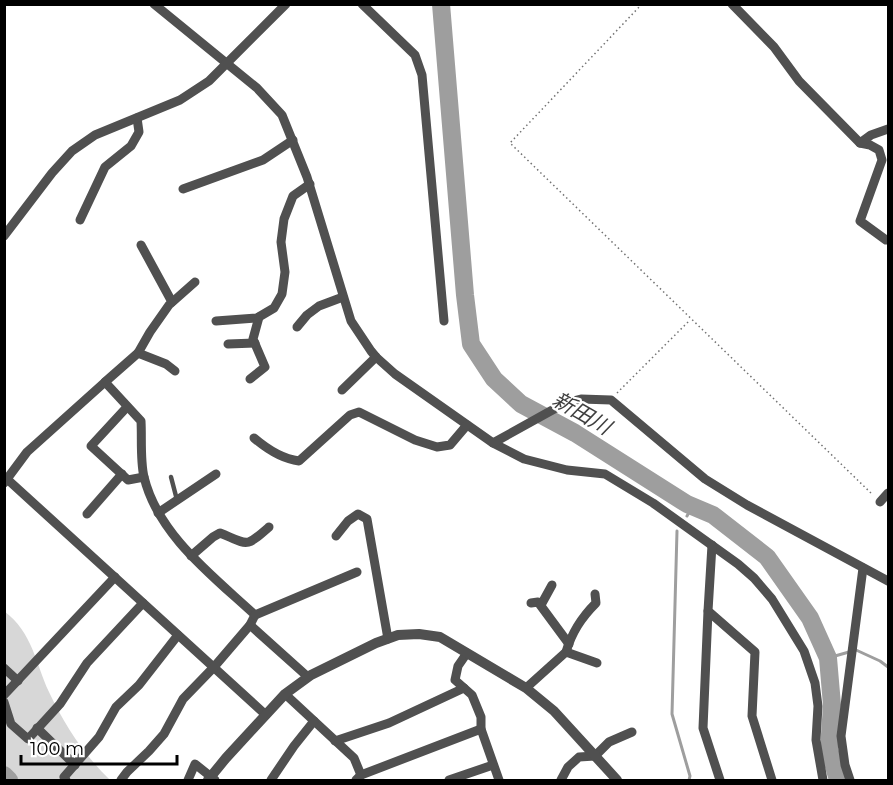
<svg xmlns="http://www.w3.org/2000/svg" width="893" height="785" viewBox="0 0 893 785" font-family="Montserrat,'Noto Sans JP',sans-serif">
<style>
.green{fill:#d7d7d7}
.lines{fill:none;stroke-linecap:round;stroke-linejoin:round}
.stream{stroke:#9e9e9e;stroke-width:3}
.river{stroke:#9e9e9e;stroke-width:18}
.path{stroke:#727272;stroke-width:1.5;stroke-dasharray:1.5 3;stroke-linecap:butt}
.service{stroke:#505050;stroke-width:4.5}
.minor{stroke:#505050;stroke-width:9}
.tertiary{stroke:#505050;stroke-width:10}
.labels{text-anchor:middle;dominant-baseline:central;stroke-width:4.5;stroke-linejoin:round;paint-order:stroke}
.water-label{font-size:21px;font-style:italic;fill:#3f3f3f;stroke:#fff}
</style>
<rect width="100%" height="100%" fill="#fff"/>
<path class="green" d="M4 611C33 633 35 662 49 692 64 724 84 755 110 780H5Z"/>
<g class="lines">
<g class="stream">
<path d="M687 516 692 507"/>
<path d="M677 531 672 714 690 776 689 780"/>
<path d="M856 650 880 661 888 667"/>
<path d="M828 658 849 652"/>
</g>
<g class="river">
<path d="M441 4 465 295 471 344 494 379 521 404 575 433 687 504 713 515 767 557 810 618 828 658 832 705 829 749 838 780"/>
<path d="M4 775 9 780"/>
</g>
<g class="path">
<path d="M642 4 510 143 873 495"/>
<path d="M617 393 690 320"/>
</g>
<path class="service" d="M171 477 177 500"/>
<g class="minor">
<path d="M154 4 257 88 282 115 307 177 351 321 371 351 376 357 395 374 493 443 524 459 567 470 605 474 653 503 738 564 754 578 772 599 804 651 815 683 818 706 816 740 823 780"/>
<path d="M362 4 415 55 422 75 444 321"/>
<path d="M732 4 774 47 799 81 860 143 870 145 879 150 882 160 860 221 886 240H888"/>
<path d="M860 143 871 135 888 129"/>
<path d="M183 189 263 160 293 140"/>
<path d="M80 220 105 167 131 146 139 132 137 118"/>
<path d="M4 236 52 173 72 151 95 135 180 100 209 81 286 4"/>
<path d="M141 245 172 302"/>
<path d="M216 321 257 318 274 308 282 294 285 272 281 242 284 219 293 196 310 184"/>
<path d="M297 327 307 315 319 306 343 297"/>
<path d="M228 344 255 343"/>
<path d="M138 353 150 332 169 305 195 282"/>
<path d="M250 379 265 367 253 339 259 317"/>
<path d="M105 382 138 353 166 364 175 371"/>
<path d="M342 390 376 357"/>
<path d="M127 407 91 446 128 480 144 477"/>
<path d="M254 438C268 450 282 459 299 461L350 415 359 412 415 440 437 447 450 445 467 425"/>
<path d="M493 443 565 403 581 399 611 400 705 479 747 505 888 581"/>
<path d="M7 479 266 715"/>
<path d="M4 483 27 452 105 382 141 421C142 438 140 460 144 477 158 535 213 576 255 615L250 625 214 667 183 699 164 734 149 751 127 772 121 780"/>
<path d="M880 502 888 493"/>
<path d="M158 513 216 474"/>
<path d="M87 514 122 474"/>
<path d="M336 536 348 521 358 514 367 519 388 639"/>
<path d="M712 545 708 611 755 652 752 716 772 780"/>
<path d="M191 556 213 537 220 533C249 545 245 548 269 527"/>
<path d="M531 603 538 602 569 644"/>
<path d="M541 605 552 585"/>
<path d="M708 611 703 728 720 780"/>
<path d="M255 615 357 572"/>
<path d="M250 625 308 677"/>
<path d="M566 652C572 632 581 618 596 603L595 594"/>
<path d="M467 653 458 666 455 680 472 695 481 717V729L499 780"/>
<path d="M4 668 18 681"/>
<path d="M526 688 566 652 597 663"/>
<path d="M285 694 354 758 361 775"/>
<path d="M4 695 115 577"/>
<path d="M4 702 11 724 28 739 60 704 87 663 143 603"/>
<path d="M37 728 75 765"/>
<path d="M335 741 389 723 464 688"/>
<path d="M66 780 64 777 99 737 116 707 139 685 178 635"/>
<path d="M188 780 195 764 215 780"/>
<path d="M271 780 294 746 314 721"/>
<path d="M356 780 361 775 481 729"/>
<path d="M449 780 493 765"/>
<path d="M561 780 568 767 579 757 595 756 609 742 632 732"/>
<path d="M850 780 845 765 841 736 863 568"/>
</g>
<path class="tertiary" d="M208 780 226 758 285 694 311 675 376 643 398 635 419 634 440 637 526 688 554 711 617 780"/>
</g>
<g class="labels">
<g class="water-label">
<text transform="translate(582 413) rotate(30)">新田川</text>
</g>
</g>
<rect width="893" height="785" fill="none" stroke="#000000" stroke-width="12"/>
<path d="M21 755v9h156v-9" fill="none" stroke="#000000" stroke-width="3"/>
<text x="30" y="755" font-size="18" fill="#000000" stroke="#ffffff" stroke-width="4.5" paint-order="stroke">100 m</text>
</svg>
